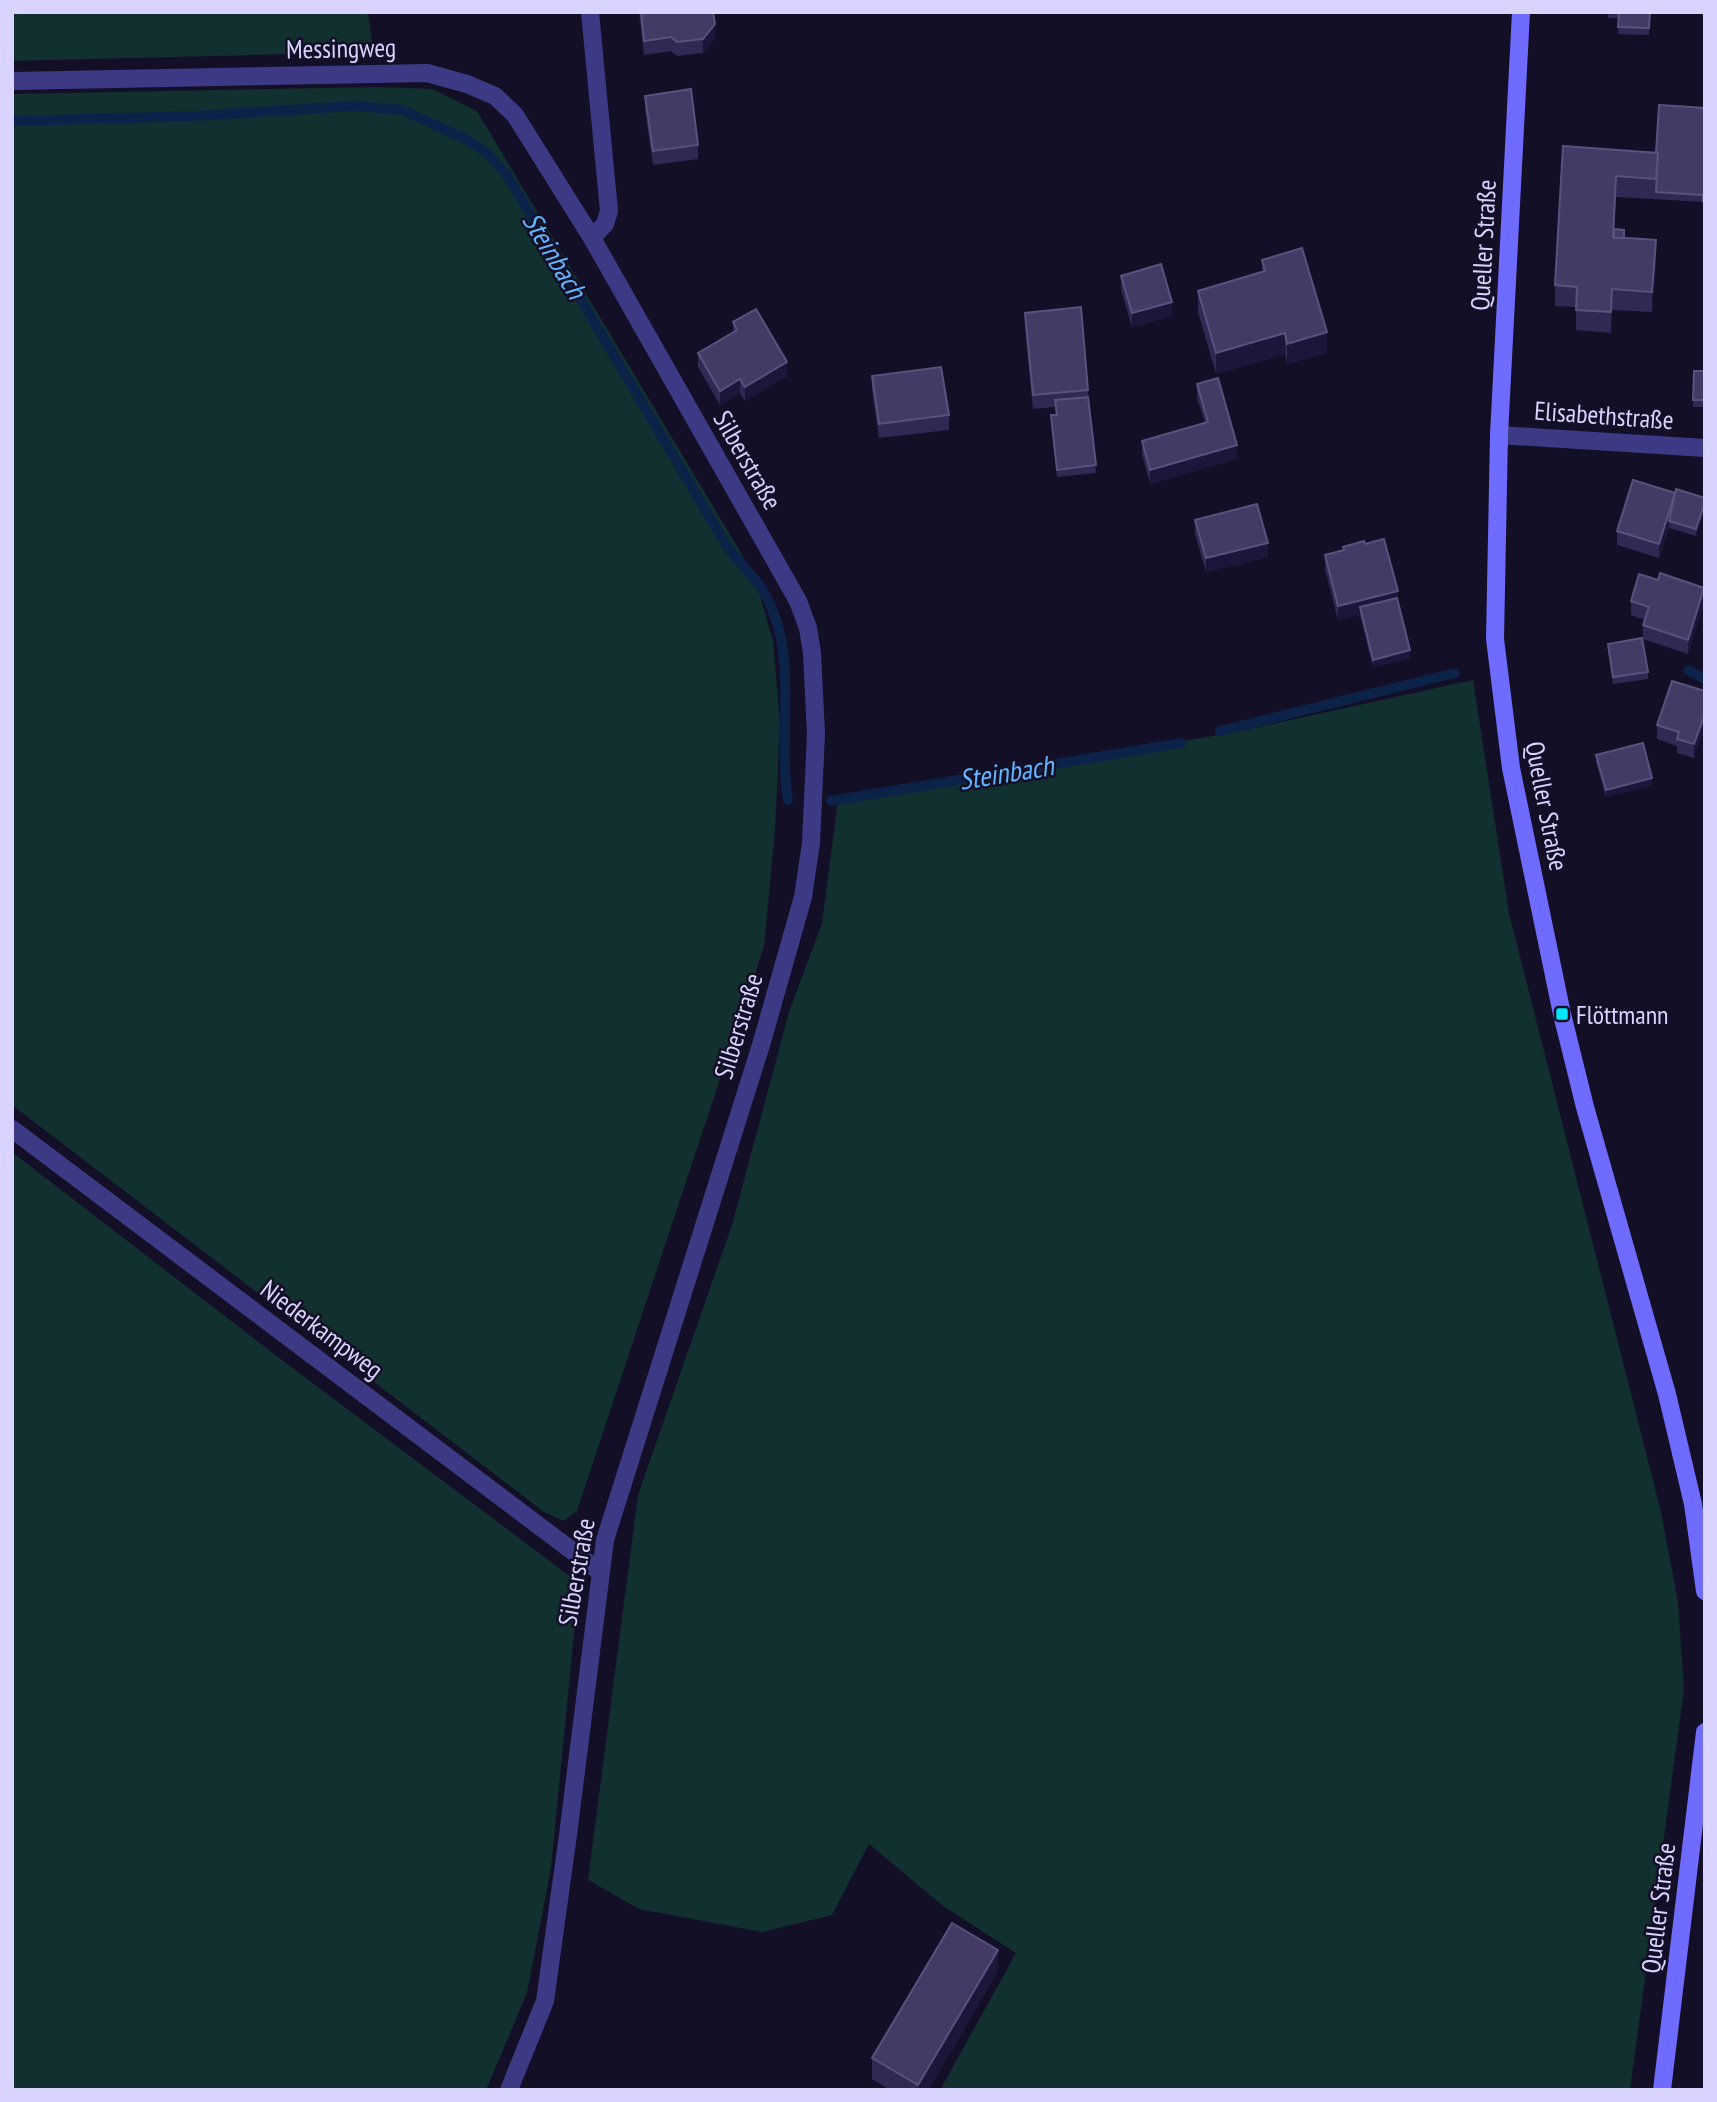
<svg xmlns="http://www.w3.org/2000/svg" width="1717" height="2102" viewBox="0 0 1717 2102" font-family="'PT Sans Narrow',sans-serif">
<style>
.green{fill:#12302f}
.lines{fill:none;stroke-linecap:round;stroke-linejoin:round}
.stream{stroke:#0c2248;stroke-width:10}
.street{stroke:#3d3a85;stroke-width:18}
.secondary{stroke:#6f6bff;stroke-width:18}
.wall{fill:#312854}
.shaded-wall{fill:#1d163a}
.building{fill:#433a66;stroke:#5a527e;stroke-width:2}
.poi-dot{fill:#00e5ff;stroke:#130f26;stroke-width:2.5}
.labels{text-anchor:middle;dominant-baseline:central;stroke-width:5;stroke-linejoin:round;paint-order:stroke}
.street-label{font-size:26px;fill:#d9d4ff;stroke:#130f26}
.poi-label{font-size:26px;fill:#d9d4ff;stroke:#130f26;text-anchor:start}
.water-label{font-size:28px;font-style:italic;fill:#62b6ff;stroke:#130f26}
</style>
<rect width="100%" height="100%" fill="#130f26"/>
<g class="green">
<path d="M12 12H368L373 52 12 61Z"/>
<path d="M377 87 432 89 477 111 754 575 773 641 780 723 775 831 764 946 577 1511 563 1521 544 1512 12 1105V94Z"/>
<path d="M1473 680 1509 913 1661 1512 1678 1602 1684 1689 1630 2090H940L1016 1953 943 1906 869 1844 832 1915 762 1932 639 1909 588 1880 638 1495 732 1225 789 1012 822 923 838 800 1236 732Z"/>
<path d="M12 1152 274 1354 579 1583 551 1868 527 1993 486 2090H12Z"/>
</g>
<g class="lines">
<g class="stream">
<path d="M12 121 195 116 355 106 402 110 466 139 486 152 507 175 728 548C739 561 752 575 762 589 801 651 777 732 788 800"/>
<path d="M1688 670 1705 679"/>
<path d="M1220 731 1455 673"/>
<path d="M831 801 1181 743"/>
</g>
<g class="street">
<path d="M590 12 609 211 605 224 592 238"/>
<path d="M12 81 427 73 467 84 495 96 515 115 592 238 798 601 808 628 812 653 816 734 811 843 803 897 761 1045 605 1540 568 1835 545 2001 509 2090"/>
<path d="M1499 435 1705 448"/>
<path d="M12 1129 599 1571"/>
</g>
<g class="secondary">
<path d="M1521 12 1499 435 1495 639 1511 768 1562 1014 1585 1107 1667 1394 1693 1504 1705 1591"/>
<path d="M1662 2090 1705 1732"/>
</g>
</g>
<g class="wall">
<path d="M639 12H713L715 38 703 53 677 56 671 51 644 55Z"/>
<path d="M1608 12H1650L1649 35 1618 34 1619 18H1608Z"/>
<path d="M645 96 698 145V159L653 165 645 110Z"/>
<path d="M1705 108V208H1703V202L1616 197 1614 229 1624 238 1656 261 1652 312 1612 310 1611 333 1576 330V307L1555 306V285L1563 146 1656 153Z"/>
<path d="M1262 260 1327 353 1287 364 1285 354 1216 374 1198 312V291L1262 273Z"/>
<path d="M1121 276 1172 316 1132 327 1121 290Z"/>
<path d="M1025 313 1088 390 1096 473 1057 477 1051 422V415H1056L1055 407 1033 409 1025 327Z"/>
<path d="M733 322 787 376 745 401 740 393 720 405 698 367V353L733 332Z"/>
<path d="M1694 371H1705V407H1693Z"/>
<path d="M872 376 949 415V430L879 438 872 390Z"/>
<path d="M1197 384 1237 459 1150 484 1142 455V441L1205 423 1197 398Z"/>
<path d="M1675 493 1705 498 1696 536 1669 528V527L1659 558 1617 545V531Z"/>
<path d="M1195 520 1268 557 1206 572 1195 534Z"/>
<path d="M1365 544 1398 602 1410 658 1373 667 1360 615 1338 620 1325 569V555L1343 550V547Z"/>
<path d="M1631 601 1704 602 1688 654 1643 639V625L1645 620 1631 615Z"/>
<path d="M1608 644 1648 672V679L1613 684 1608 651Z"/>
<path d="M1705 691 1694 758 1677 753V746L1657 739V725Z"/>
<path d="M1596 755 1652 785 1606 797 1596 762Z"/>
<path d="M998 1971 928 2090H890L872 2079V2058Z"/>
</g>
<g class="shaded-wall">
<path d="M715 24V38L703 53V39Z"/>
<path d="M1616 176V197L1613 251V237Z"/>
<path d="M1656 240V261L1652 312V292Z"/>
<path d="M1612 289V310L1611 333V312Z"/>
<path d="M1172 302V316L1132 327V313Z"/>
<path d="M1327 332V353L1287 364V344Z"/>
<path d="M1285 333V354L1216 374V353Z"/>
<path d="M787 362V376L745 401V387Z"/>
<path d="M740 379V393L720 405V391Z"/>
<path d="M1237 445V459L1150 484V470Z"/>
<path d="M1675 493 1669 521V527L1659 558V544Z"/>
<path d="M1705 502V509L1696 536V529Z"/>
<path d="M1268 543V557L1206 572V558Z"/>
<path d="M1704 588V602L1688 654V640Z"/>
<path d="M1398 591V605L1360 607V615L1338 620V606Z"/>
<path d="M1410 650V658L1373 667V660Z"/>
<path d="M1705 714V728L1694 758V744Z"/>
<path d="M1652 778V785L1606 797V790Z"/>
<path d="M998 1950V1971L928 2090H918V2085Z"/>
</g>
<g class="building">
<path d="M641 12H713L715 24 703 39 677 42 671 37 644 41Z"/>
<path d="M1619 12H1650L1649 28 1618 27Z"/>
<path d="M691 89 698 145 653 151 645 96Z"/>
<path d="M1659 105 1705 108V201H1703V195L1656 192 1658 153H1656Z"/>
<path d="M1563 146 1658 153 1656 179 1616 176 1613 237 1656 240 1652 292 1612 289 1611 312 1576 310 1577 287 1555 285Z"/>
<path d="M1614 229 1624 230V238H1614Z"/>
<path d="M1302 248 1327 332 1287 344 1285 333 1216 353 1198 291 1265 271 1262 260Z"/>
<path d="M1161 264 1172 302 1132 313 1121 276Z"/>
<path d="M1081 307 1088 390 1033 395 1025 313Z"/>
<path d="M756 309 787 362 745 387 740 379 720 391 698 353 737 330 733 322Z"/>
<path d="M941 367 949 415 879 424 872 376Z"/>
<path d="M1694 371H1705V400H1693Z"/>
<path d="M1218 378 1237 445 1150 470 1142 441 1208 422 1197 384Z"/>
<path d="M1088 397 1096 465 1057 470 1051 415H1057L1055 400Z"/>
<path d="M1633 480 1675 493 1659 544 1617 531Z"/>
<path d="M1676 489 1705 498V502L1696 529 1669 521Z"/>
<path d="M1257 504 1268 543 1206 558 1195 520Z"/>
<path d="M1384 539 1398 591 1338 606 1325 555 1344 550 1343 547 1364 541 1365 544Z"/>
<path d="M1660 573 1704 588 1688 640 1643 625 1649 607 1631 601 1639 574 1658 580Z"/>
<path d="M1397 598 1410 650 1373 660 1360 607Z"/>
<path d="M1642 638 1648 672 1613 677 1608 644Z"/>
<path d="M1672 681 1705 691V714L1694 744 1677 739 1679 732 1657 725Z"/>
<path d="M1643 743 1652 778 1606 790 1596 755Z"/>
<path d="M952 1923 998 1950 918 2085 872 2058Z"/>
</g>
<rect class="poi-dot" x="1555" y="1007" width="14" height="14" rx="3.5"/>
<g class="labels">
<g class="street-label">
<text transform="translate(341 48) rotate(-1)">Messingweg</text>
<text transform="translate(1483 245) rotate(-87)">Queller Straße</text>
<text transform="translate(1604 415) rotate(4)">Elisabethstraße</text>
<text transform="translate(748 460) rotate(60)">Silberstraße</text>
<text transform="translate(1547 806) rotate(79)">Queller Straße</text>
<text transform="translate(738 1026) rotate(-73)">Silberstraße</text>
<text transform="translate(322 1329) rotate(37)">Niederkampweg</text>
<text transform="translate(576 1572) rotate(-80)">Silberstraße</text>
<text transform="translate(1658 1908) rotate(-83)">Queller Straße</text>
</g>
<g class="poi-label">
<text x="1576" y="1014">Flöttmann</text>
</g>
<g class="water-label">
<text transform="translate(555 255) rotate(59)">Steinbach</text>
<text transform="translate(1006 772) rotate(-9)">Steinbach</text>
</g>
</g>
<rect width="1717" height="2102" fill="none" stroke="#d9d4ff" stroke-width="28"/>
</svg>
